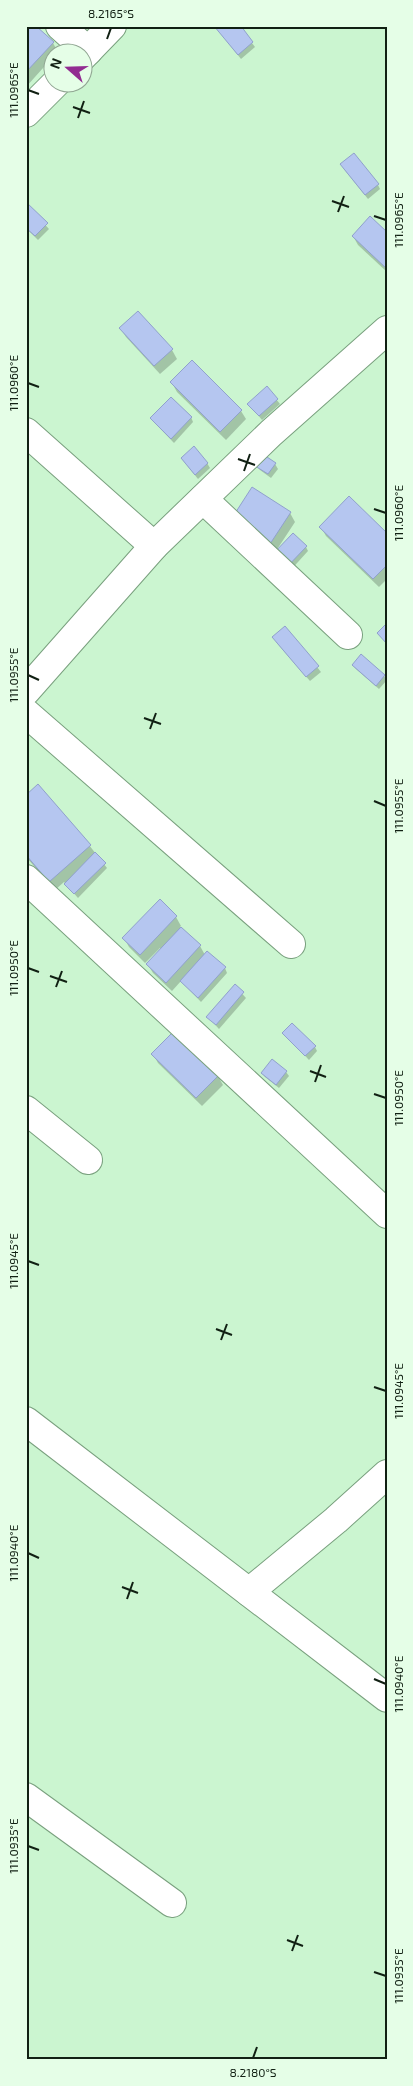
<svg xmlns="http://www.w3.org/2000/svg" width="413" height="2086" viewBox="0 0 413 2086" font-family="'Exo 2',sans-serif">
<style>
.shadow{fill:#0003}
.building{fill:#b5c6f0;stroke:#90a1cc}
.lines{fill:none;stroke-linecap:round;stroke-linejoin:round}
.minor-casing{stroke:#79a07e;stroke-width:30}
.minor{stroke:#fff;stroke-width:28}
.ticks{fill:none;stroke:#112013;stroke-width:2}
.neatline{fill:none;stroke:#112013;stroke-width:2}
.ticks-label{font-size:12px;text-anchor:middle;fill:#112013}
</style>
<rect width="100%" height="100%" fill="#cbf5d0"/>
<g class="shadow">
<path d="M26 26 53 43 58 52H52V58L26 87Z"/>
<path d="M85 26H116L102 42Z"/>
<path d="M215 26H239L255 47 241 59Z"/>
<path d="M344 169 378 185 380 189 368 199Z"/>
<path d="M26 204 49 229 38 240 26 228Z"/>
<path d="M387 234V272L358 245 353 236Z"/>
<path d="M121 329 172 350 177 359 160 374 126 337Z"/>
<path d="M172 383 241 411 246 419 226 440 177 392Z"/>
<path d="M267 388 280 404 262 420 249 404Z"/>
<path d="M191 417 193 422 174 443 151 419Z"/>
<path d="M182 459 207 463 210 468 198 479Z"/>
<path d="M275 464 278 469 271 478 260 470 257 466Z"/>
<path d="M290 513 295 522 276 551 306 547 308 551 288 573 238 527Z"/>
<path d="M321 527 387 535V579L379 587 326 536Z"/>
<path d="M285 627 321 672 310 681 276 642Z"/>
<path d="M353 665 384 676 387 680 379 689 356 669Z"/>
<path d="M26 797 89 845 107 868 78 898 64 882 55 890 26 857Z"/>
<path d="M160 901 176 917 181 926 180 927 200 946 205 955 225 968 227 973 201 1002 181 981 172 991 153 973 148 965 162 950 160 948 145 963 129 947 124 938Z"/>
<path d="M235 986 246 998 219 1029 208 1017Z"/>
<path d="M284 1033 315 1047 317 1051 309 1060Z"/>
<path d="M153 1054 218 1076 223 1085 202 1106 158 1063Z"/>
<path d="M286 1072 289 1076 279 1088 265 1077 262 1073Z"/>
</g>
<g class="building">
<path d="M26 26H36L54 42 26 72Z"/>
<path d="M214 26H241L253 42 238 55Z"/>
<path d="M354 153 379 184 365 195 340 164Z"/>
<path d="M26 202 48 223 35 236 26 228Z"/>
<path d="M370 216 387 232V269L352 236Z"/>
<path d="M138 311 173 349 154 366 119 328Z"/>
<path d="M192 360 242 410 220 432 170 382Z"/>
<path d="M267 386 278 399 259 416 247 404Z"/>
<path d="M171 397 192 417 171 439 150 418Z"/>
<path d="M194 446 208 463 195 475 181 458Z"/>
<path d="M264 455 276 463 268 474 255 466Z"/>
<path d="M252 487 291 512 270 544 232 518Z"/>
<path d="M349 496 387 533V565L373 579 319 527Z"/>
<path d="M293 533 307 546 285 569 271 556Z"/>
<path d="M387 623V644L377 633Z"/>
<path d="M285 626 319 666 306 677 272 637Z"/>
<path d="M361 654 385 675 376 686 352 665Z"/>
<path d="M38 784 91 845 49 882 26 855V795Z"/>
<path d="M95 852 106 863 74 894 64 884Z"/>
<path d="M160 899 177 916 140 955 122 938Z"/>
<path d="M181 927 201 945 166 983 146 964Z"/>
<path d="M207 951 226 967 198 998 180 981Z"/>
<path d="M235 984 244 992 216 1025 206 1017Z"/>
<path d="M292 1023 316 1046 305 1056 282 1033Z"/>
<path d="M174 1031 219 1075 196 1098 151 1054Z"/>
<path d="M272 1059 287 1071 276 1085 261 1073Z"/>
</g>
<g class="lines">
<defs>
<g id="minor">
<path d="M60 26 88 51"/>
<path d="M82 57 112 26"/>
<path d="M26 113 57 82"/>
<path d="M26 432 154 546"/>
<path d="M203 499 348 635"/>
<path d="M26 691 154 546 271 433 387 330"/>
<path d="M26 713 291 944"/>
<path d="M26 879 387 1214"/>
<path d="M26 1110 88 1160"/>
<path d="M26 1421 387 1698"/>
<path d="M249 1592 336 1520 387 1474"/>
<path d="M26 1797 172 1903"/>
</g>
</defs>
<use href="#minor" class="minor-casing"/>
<use href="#minor" class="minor"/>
</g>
<path class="ticks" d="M107 39 111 28M28 90 39 94M73 107 90 113M78 118 84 101M332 201 349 207M338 212 344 196M374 216 386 220M28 383 39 387M238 459 255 465M244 471 250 454M374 509 386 513M28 675 39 680M144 718 161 724M150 729 156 713M374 801 386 806M28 968 39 972M50 976 67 982M56 987 62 971M310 1071 326 1077M315 1082 321 1065M374 1094 386 1098M28 1261 39 1265M216 1329 232 1335M221 1340 227 1324M374 1387 386 1391M28 1553 39 1558M122 1587 138 1593M127 1599 133 1582M374 1679 386 1684M28 1846 39 1850M287 1940 303 1946M292 1951 298 1935M374 1972 386 1976M253 2058 257 2047"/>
<rect width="413" height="2086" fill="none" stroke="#e5fee7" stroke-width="55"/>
<g transform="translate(68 68) rotate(290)"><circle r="24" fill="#e5fee7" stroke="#90a592"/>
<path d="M0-4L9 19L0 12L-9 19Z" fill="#922c91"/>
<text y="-8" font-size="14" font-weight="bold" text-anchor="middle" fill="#112013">N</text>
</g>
<rect x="28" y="28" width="358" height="2030" class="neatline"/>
<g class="ticks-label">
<text x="111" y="18">8.2165°S</text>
<text transform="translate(14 90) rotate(-90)" y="4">111.0965°E</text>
<text transform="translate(399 220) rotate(-90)" y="4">111.0965°E</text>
<text transform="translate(14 383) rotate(-90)" y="4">111.0960°E</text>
<text transform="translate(399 513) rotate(-90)" y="4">111.0960°E</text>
<text transform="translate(14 675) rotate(-90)" y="4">111.0955°E</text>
<text transform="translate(399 806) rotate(-90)" y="4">111.0955°E</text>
<text transform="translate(14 968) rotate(-90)" y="4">111.0950°E</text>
<text transform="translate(399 1098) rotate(-90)" y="4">111.0950°E</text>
<text transform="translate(14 1261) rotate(-90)" y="4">111.0945°E</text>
<text transform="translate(399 1391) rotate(-90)" y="4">111.0945°E</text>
<text transform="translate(14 1553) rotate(-90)" y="4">111.0940°E</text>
<text transform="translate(399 1684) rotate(-90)" y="4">111.0940°E</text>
<text transform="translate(14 1846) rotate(-90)" y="4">111.0935°E</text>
<text transform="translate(399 1976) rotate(-90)" y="4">111.0935°E</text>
<text x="253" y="2077">8.2180°S</text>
</g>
</svg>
